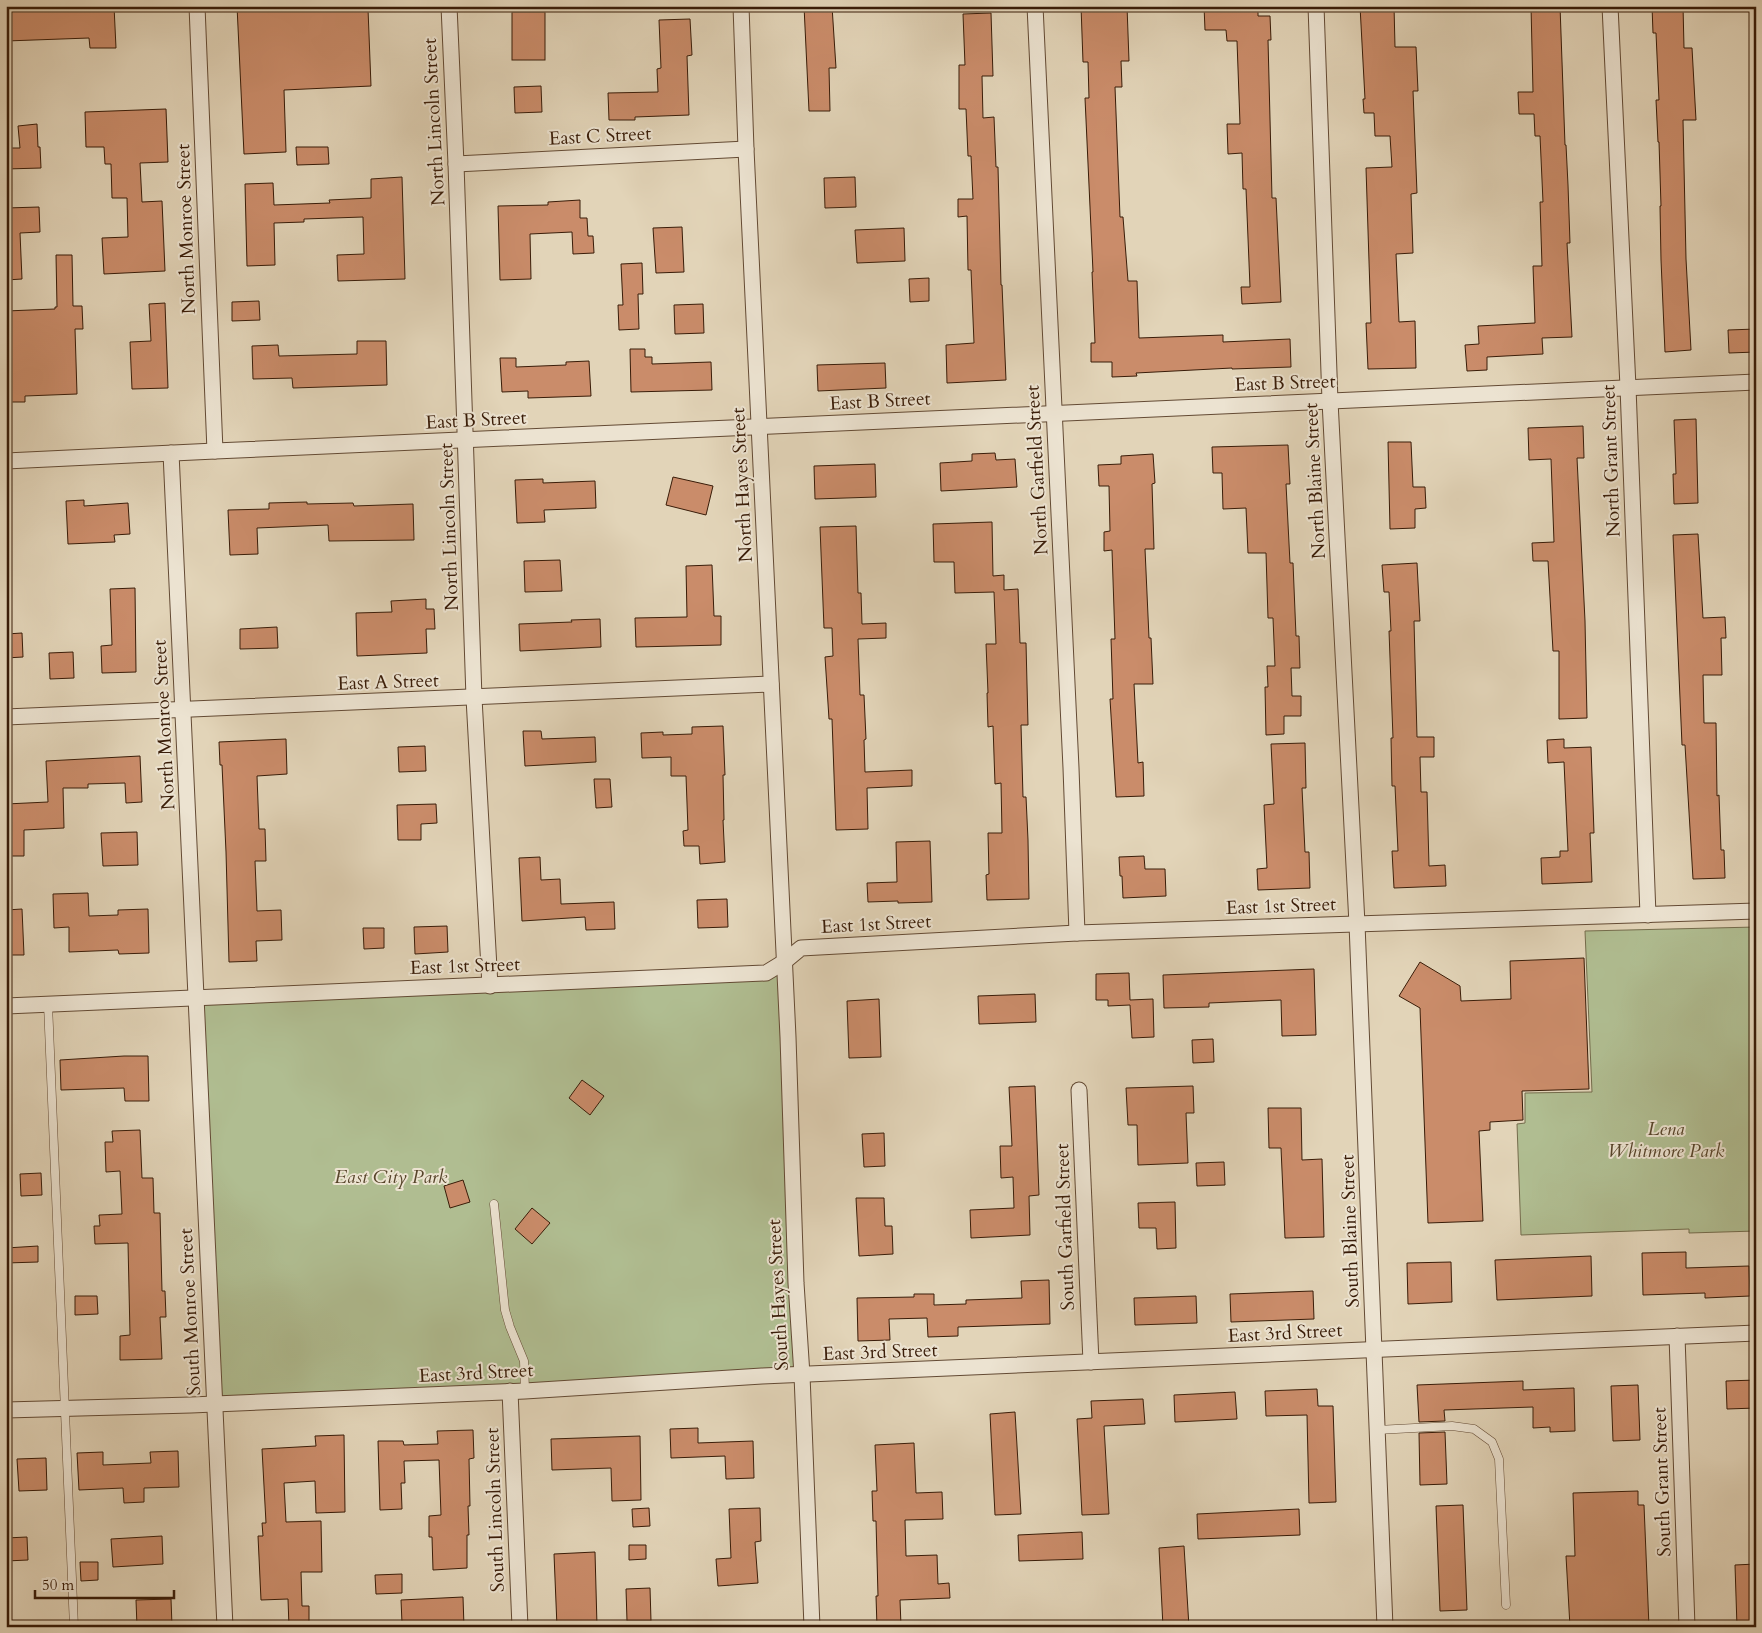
<svg xmlns="http://www.w3.org/2000/svg" width="1762" height="1633" viewBox="0 0 1762 1633" font-family="Cardo,serif">
<style>
.green{fill:#b0bd91;stroke:#746c4c}
.building{fill:#ca8c6a;stroke:#391c08}
.lines{fill:none;stroke-linecap:round;stroke-linejoin:round}
.lane-casing{stroke:#634a34;stroke-width:9}
.street-casing{stroke:#634a34;stroke-width:17}
.lane{stroke:#ece3d1;stroke-width:8}
.street{stroke:#ece3d1;stroke-width:15}
.labels{text-anchor:middle;dominant-baseline:central;stroke-width:4;stroke-linejoin:round;paint-order:stroke}
.street-label{font-size:19px;fill:#391c08;stroke:#ece3d1}
.park-label{font-size:19px;font-style:italic;fill:#57442a;stroke:#ece3d1}
</style>
<rect width="100%" height="100%" fill="#e2d4b8"/>
<filter id="stains"><feTurbulence type="fractalNoise" baseFrequency=".004" numOctaves="4"/><feColorMatrix values="0 0 0 0 .2 0 0 0 0 .09 0 0 0 0 .02 0 0 0 .5 -.17"/></filter>
<radialGradient id="worn" r=".72"><stop offset=".6" stop-color="#630" stop-opacity="0"/><stop offset="1" stop-color="#630" stop-opacity=".3"/></radialGradient>
<g class="green">
<path d="M1756 927V1231L1689 1233V1229L1521 1235 1517 1124 1525 1123V1093L1592 1092 1585 931Z"/>
<path d="M784 962 802 1375 214 1404 196 996 766 973Z"/>
</g>
<g class="building">
<path d="M6 6H114L116 48H90L89 38 6 41Z"/>
<path d="M237 6H354V9H368L371 86 284 90 286 152 244 154Z"/>
<path d="M804 6H832L836 68H829L830 111H809Z"/>
<path d="M1081 6H1127L1129 61H1121L1122 87H1115L1120 217H1123L1128 281H1137L1139 338 1223 335V342L1290 339 1291 367 1232 369V368L1136 373 1137 376 1112 377V362H1091V343H1095L1092 272H1093L1085 98H1089L1088 62H1083Z"/>
<path d="M1204 6H1258V16H1270L1271 40H1268L1272 198H1276L1281 302 1242 304 1241 287H1250L1246 189H1243L1242 153 1228 154 1227 124H1240L1237 41H1227L1226 30H1205Z"/>
<path d="M1360 6H1394L1395 47H1416L1418 91H1413L1417 193 1411 194 1413 253 1396 254 1399 322 1415 321 1416 368 1368 369 1366 323H1371L1366 168 1392 167 1390 136H1375L1374 113H1364L1363 99H1365Z"/>
<path d="M1531 6H1560L1565 145H1566L1568 185 1570 243H1567L1572 337 1542 338 1543 354 1487 357V370L1467 371 1465 345 1479 344 1478 326 1535 323 1533 266H1542L1540 202H1543L1540 136H1535L1534 114H1519L1518 92H1533Z"/>
<path d="M1652 6H1683L1684 48H1692L1696 120H1683L1686 259 1691 350 1665 352 1661 260 1660 206H1661L1659 142H1658L1656 100H1659L1656 33H1653Z"/>
<rect x="512" y="12" width="33" height="48"/>
<path d="M991 13 993 76H982L983 118 994 117 996 167H998L1001 285H1002L1006 380 947 383 946 345 974 343 971 270H968L967 216 958 217V199H973L971 156H968L966 109H959V65H965L963 14Z"/>
<path d="M690 19 692 55 687 56 689 115 635 117V120H609L608 93 658 92 657 69 661 68 659 20Z"/>
<path d="M541 86 542 112 515 113 514 87Z"/>
<path d="M166 109 168 162 140 163 142 202 162 201 165 271 104 274 102 238 128 237 127 198H112L111 164H105L104 147H86L85 112Z"/>
<path d="M37 124 38 147H40L41 168 6 169V148H20L18 126Z"/>
<path d="M296 147H328L329 164 297 165Z"/>
<path d="M402 177 405 279 338 281 337 255 364 254 363 217 304 219V222L274 223 275 265 247 266 245 184 273 183 274 205 330 203 329 200 371 198V179Z"/>
<path d="M855 177 856 207 825 208 824 178Z"/>
<path d="M580 200V218H587L588 236H593L594 253 573 254 572 232 530 234 531 279 500 280 498 206 548 205V202Z"/>
<path d="M39 207 40 232 20 233 22 279 6 280V208Z"/>
<path d="M682 227 684 272 656 273 653 228Z"/>
<path d="M904 228 905 261 857 263 855 230Z"/>
<path d="M56 255H72L73 306H82L83 329H75L77 394 25 396V402H6V311L55 309V307H57Z"/>
<path d="M642 263 643 294H638L639 329 619 330 618 305H623L621 264Z"/>
<path d="M929 278V301L910 302 909 279Z"/>
<path d="M259 301 260 320 232 321V302Z"/>
<path d="M165 303 168 388 132 389 130 342 151 341 149 304Z"/>
<path d="M703 304 704 333 675 334 674 305Z"/>
<path d="M1756 329V352L1729 353 1728 330Z"/>
<path d="M357 341H386L387 385 293 388 292 378 253 379 252 346 278 345 279 356 357 354Z"/>
<path d="M630 349H645V357H652V364L711 362 712 390 631 392Z"/>
<path d="M500 358H516V367L566 365V362L589 361 591 396 528 398V391L502 392Z"/>
<path d="M885 363 886 388 818 391 817 365Z"/>
<path d="M1696 419 1698 503 1674 504 1673 474H1676L1674 420Z"/>
<path d="M1583 426 1584 458H1577L1585 621 1587 718 1559 719V651H1553L1548 561H1533L1532 543 1554 542 1551 459 1529 460 1528 428Z"/>
<path d="M1388 442H1411L1413 487H1425L1426 508 1415 509V528L1390 529Z"/>
<path d="M1288 445 1290 484H1286L1290 563H1293L1296 636H1299L1300 668H1291L1292 696H1301V716H1284V734L1266 735 1265 687H1268L1267 666H1275L1273 618H1268L1266 553H1248L1246 508 1223 509 1222 473H1213L1212 447Z"/>
<path d="M995 453 996 460 1015 459 1017 487 941 491 940 463 972 461V454Z"/>
<path d="M1153 454 1155 483 1152 484 1154 549H1145L1149 638H1151L1153 684H1134L1138 763 1143 762 1144 796 1116 797 1110 699H1113L1111 639H1115L1112 550 1104 551V532L1110 531 1109 486H1099L1098 465 1121 464V456Z"/>
<path d="M875 464 876 497 815 499 814 466Z"/>
<path d="M673 477 713 486 706 515 666 505Z"/>
<path d="M543 479V483L595 481 596 508 544 510 545 522 517 523 515 480Z"/>
<path d="M84 500V506L128 503 130 534 114 535 115 542 68 544 66 501Z"/>
<path d="M307 502V504L353 503 354 506 413 504 414 540 329 541 328 525 257 528 258 554 230 555 228 510 269 509V503Z"/>
<path d="M992 522 993 576 1004 575V590L1018 589 1020 643H1026L1028 725H1021L1023 797H1026L1028 840 1029 899 987 900 986 875 989 874 988 833H1002L1001 783 995 784 993 726 988 727 987 693H988L986 644H996L994 592 955 593 954 562H934L933 524Z"/>
<path d="M856 526 858 593H861L862 624 886 623V638L858 639 860 695H864L866 739 864 740 865 772 912 770V786L867 788 868 829 836 830 832 719H829L825 657 833 656 832 628H824L820 527Z"/>
<path d="M1698 534 1703 618 1725 617 1726 638H1721L1722 675H1703L1704 723H1716L1717 796 1719 795 1721 850H1724L1725 878 1693 879 1685 745H1682L1673 535Z"/>
<path d="M560 560 562 591 525 592 524 561Z"/>
<path d="M1417 563 1420 621H1414L1417 737H1434V757H1420L1421 792H1427L1429 866 1445 865 1446 886 1394 888 1392 851H1398L1395 786H1392L1391 738H1393L1389 631H1391L1389 592H1384L1382 565Z"/>
<path d="M712 565 714 616H721V645L636 647 635 618 687 617 686 566Z"/>
<path d="M135 588 136 672 102 673 101 646 112 645 110 589Z"/>
<path d="M426 599V609H434L435 629H426L427 653 357 656 356 613 392 612 391 601Z"/>
<path d="M600 619 601 647 520 651 519 624 572 622 571 620Z"/>
<path d="M277 627 278 648 240 649V629Z"/>
<path d="M22 633 23 657 6 658V634Z"/>
<path d="M73 652 74 678 50 679 49 653Z"/>
<path d="M723 726 725 775H723L724 820H723L725 862 700 864 699 846H684L683 831 688 830 686 776H671V757L642 758 641 733 663 732V735L692 734V727Z"/>
<path d="M523 731H541L542 739 595 737 596 762 525 766Z"/>
<path d="M286 739 287 774 257 776 259 829H265L266 861H255L257 911 281 910 282 940 256 941 257 961 229 962 226 852 222 765H220L219 742Z"/>
<path d="M1564 739V748L1591 747 1594 833H1590L1592 882 1542 884 1541 858 1560 857V851H1568L1564 762 1548 763 1547 740Z"/>
<path d="M1305 743 1306 788H1302L1305 852H1309L1310 888 1258 890 1257 869 1267 868 1264 805 1274 804 1271 744Z"/>
<path d="M425 746 426 771 399 772 398 747Z"/>
<path d="M140 756 142 802 126 803 125 783 88 784V788H63L64 828 24 830V856H6V804L48 802 46 761Z"/>
<path d="M594 779H610L612 807 596 808Z"/>
<path d="M436 804 437 823 421 824V840H398L397 805Z"/>
<path d="M137 832 138 865 103 866 101 833Z"/>
<path d="M930 841 932 902 898 903V901L868 902 867 883 897 882 896 842Z"/>
<path d="M1144 856 1145 869H1165L1166 896 1123 898 1122 876H1120L1119 857Z"/>
<path d="M540 857 541 880 560 879 561 904 614 902 615 929 586 930 585 917 522 921 519 858Z"/>
<path d="M88 893 89 916 118 915V910L148 909 149 953 119 954 118 950 69 952V927L54 928 53 894Z"/>
<path d="M727 899 728 927 698 928 697 900Z"/>
<path d="M22 909 24 955H6V910Z"/>
<path d="M447 926 448 952 415 954 414 927Z"/>
<path d="M363 928H384V948L364 949Z"/>
<path d="M1584 958 1589 1089 1522 1091 1523 1120 1490 1122V1130L1479 1131 1483 1221 1428 1223 1420 1008 1399 996 1420 962 1460 986 1461 1001 1511 999 1510 961Z"/>
<path d="M1314 969 1316 1035 1282 1036 1281 1000 1209 1003V1007L1164 1008 1163 975Z"/>
<path d="M1129 973 1130 1000 1153 999 1154 1037 1132 1038 1130 1005 1108 1006V1000H1096V974Z"/>
<path d="M1035 994 1036 1022 979 1024 978 996Z"/>
<path d="M879 999 881 1057 849 1058 847 1001Z"/>
<path d="M1213 1039 1214 1062 1193 1063 1192 1040Z"/>
<path d="M124 1056H148L149 1101H125L124 1088 61 1090 60 1060Z"/>
<path d="M582 1080 604 1096 590 1115 569 1098Z"/>
<path d="M1035 1086 1039 1195 1029 1196 1030 1235 971 1238 970 1210 1014 1208 1013 1177 1001 1178 1000 1146H1012L1009 1087Z"/>
<path d="M1193 1086 1194 1113H1186L1188 1163 1138 1165 1137 1125H1128L1126 1088Z"/>
<path d="M1268 1108H1301L1302 1160 1322 1159 1324 1237 1285 1238 1281 1148H1269Z"/>
<path d="M140 1130 142 1178H153L154 1213H160L162 1291H165L166 1317H160L162 1359 120 1360V1336L130 1335 128 1243 95 1244 94 1226H100L99 1215 122 1214 120 1171 106 1172 105 1142H113L112 1131Z"/>
<path d="M884 1133 885 1166 864 1167 862 1134Z"/>
<path d="M1224 1162 1225 1185 1197 1186 1196 1163Z"/>
<path d="M41 1173 42 1195 21 1196 20 1174Z"/>
<path d="M463 1180 470 1202 450 1208 444 1186Z"/>
<path d="M856 1198H884L885 1226H892L893 1254 859 1256Z"/>
<path d="M1175 1202 1176 1248 1157 1249 1156 1228H1139L1138 1203Z"/>
<path d="M532 1208 550 1223 532 1244 515 1229Z"/>
<path d="M38 1246V1262L6 1263V1248Z"/>
<path d="M1686 1252V1268L1749 1266 1750 1296 1705 1298V1293L1643 1295 1642 1253Z"/>
<path d="M1591 1256 1592 1296 1497 1300 1495 1260Z"/>
<path d="M1451 1262 1452 1302 1408 1304 1407 1263Z"/>
<path d="M1049 1280 1050 1324 958 1327V1336L928 1337 927 1318 889 1319 890 1340 858 1341 857 1298 914 1297V1294H934V1305L966 1304V1300L1022 1298 1021 1281Z"/>
<path d="M1313 1291 1314 1319 1231 1322 1230 1294Z"/>
<path d="M75 1296H97L98 1314 75 1315Z"/>
<path d="M1196 1296 1197 1323 1135 1325 1134 1298Z"/>
<path d="M1756 1380V1408L1727 1409 1726 1381Z"/>
<path d="M1523 1381V1390L1574 1388 1575 1431 1550 1432V1427L1533 1428V1407L1444 1410 1445 1421 1419 1422 1417 1385Z"/>
<path d="M1638 1385 1640 1440 1613 1441 1611 1386Z"/>
<path d="M1317 1389 1318 1406H1333L1336 1502 1309 1503 1307 1415 1266 1416 1265 1391Z"/>
<path d="M1235 1392 1237 1419 1175 1422 1174 1395Z"/>
<path d="M1143 1399 1145 1424 1104 1426 1109 1514 1082 1515 1077 1419 1092 1418 1091 1401Z"/>
<path d="M1015 1412 1021 1514 995 1515 990 1414Z"/>
<path d="M698 1428V1443L753 1441 754 1478 726 1479 725 1456 671 1458 670 1429Z"/>
<path d="M473 1430 474 1458 469 1459 470 1506H468L469 1535H467V1568L433 1570 432 1537H429V1516L441 1515 439 1460 404 1461 405 1483H401L402 1509 380 1510 378 1441H403L404 1445 438 1444 437 1431Z"/>
<path d="M1445 1432 1447 1484 1420 1485 1419 1433Z"/>
<path d="M344 1435 345 1512 316 1513 315 1481 284 1483 286 1522 321 1521 322 1572H301L302 1606H309V1627H289L288 1599 261 1600 258 1536H263L262 1523H266L262 1449 316 1446 315 1436Z"/>
<path d="M640 1436 641 1500 612 1501 611 1468 552 1470 551 1439Z"/>
<path d="M914 1443 916 1493 942 1492 943 1519 905 1520 906 1556 937 1555 938 1584 949 1583 950 1598 900 1600 901 1626 877 1627 876 1596H878L876 1521H873L872 1491H877L875 1445Z"/>
<path d="M178 1451 179 1487 144 1488V1502L124 1503 123 1488 79 1490 77 1453 103 1452V1465L151 1463 150 1452Z"/>
<path d="M46 1458 47 1490 19 1491 17 1459Z"/>
<path d="M1638 1491V1505H1644L1649 1627H1570L1566 1556H1575L1573 1493Z"/>
<path d="M1463 1505 1467 1610 1440 1611 1436 1506Z"/>
<path d="M649 1508 650 1526 633 1527 632 1509Z"/>
<path d="M760 1508 761 1541 755 1542 758 1583 718 1586 716 1559 731 1558 729 1509Z"/>
<path d="M1299 1509 1300 1535 1198 1539 1197 1514Z"/>
<path d="M1082 1532 1083 1559 1019 1561 1018 1535Z"/>
<path d="M162 1536 163 1564 113 1567 111 1539Z"/>
<path d="M27 1537 28 1560 6 1561V1538Z"/>
<path d="M629 1545H646V1559L629 1560Z"/>
<path d="M1184 1546 1189 1627H1163L1159 1548Z"/>
<path d="M595 1552 597 1626 557 1627 554 1554Z"/>
<path d="M80 1562H98V1580L81 1581Z"/>
<path d="M1756 1564V1627H1737L1735 1565Z"/>
<path d="M402 1574V1593L376 1594 375 1575Z"/>
<path d="M650 1588 651 1621H627L626 1589Z"/>
<path d="M463 1597 464 1627H422V1622L402 1623 401 1600Z"/>
<path d="M171 1599 172 1626 137 1627 136 1600Z"/>
</g>
<g class="lines">
<defs>
<g id="lane">
<path d="M48 1004 74 1627"/>
<path d="M494 1204 505 1310 510 1327 524 1361 525 1391"/>
<path d="M1377 1430 1452 1426 1474 1429 1492 1442 1499 1459 1506 1605"/>
</g>
<g id="street">
<path d="M197 6 215 451"/>
<path d="M449 6 456 164 474 698 490 986"/>
<path d="M741 6 746 149 788 1037 796 1283 802 1375 812 1627"/>
<path d="M1035 6 1071 768 1077 933"/>
<path d="M1316 6 1330 401 1357 924 1385 1627"/>
<path d="M1610 6 1628 387 1648 915"/>
<path d="M456 164 746 149"/>
<path d="M171 453 225 1627"/>
<path d="M6 461 215 451 1756 382"/>
<path d="M6 717 771 684"/>
<path d="M6 1006 766 973 784 962 801 948 1077 933 1756 911"/>
<path d="M1079 1090 1091 1362"/>
<path d="M1677 1336 1687 1627"/>
<path d="M510 1391 520 1627"/>
<path d="M6 1410 191 1405 525 1391 762 1376 1756 1333"/>
</g>
</defs>
<use href="#lane" class="lane-casing"/>
<use href="#street" class="street-casing"/>
<use href="#lane" class="lane"/>
<use href="#street" class="street"/>
</g>
<g class="labels">
<g class="street-label">
<text transform="translate(434 122) rotate(-93)">North Lincoln Street</text>
<text transform="translate(600 136) rotate(-3)">East C Street</text>
<text transform="translate(186 229) rotate(-92)">North Monroe Street</text>
<text transform="translate(1285 383) rotate(-2)">East B Street</text>
<text transform="translate(880 401) rotate(-3)">East B Street</text>
<text transform="translate(476 420) rotate(-3)">East B Street</text>
<text transform="translate(1611 461) rotate(-92)">North Grant Street</text>
<text transform="translate(1037 470) rotate(-93)">North Garfield Street</text>
<text transform="translate(1315 481) rotate(-93)">North Blaine Street</text>
<text transform="translate(742 485) rotate(-93)">North Hayes Street</text>
<text transform="translate(449 527) rotate(-92)">North Lincoln Street</text>
<text transform="translate(388 682) rotate(-2)">East A Street</text>
<text transform="translate(164 725) rotate(-93)">North Monroe Street</text>
<text transform="translate(1281 906) rotate(-2)">East 1st Street</text>
<text transform="translate(876 924) rotate(-3)">East 1st Street</text>
<text transform="translate(465 966) rotate(-2)">East 1st Street</text>
<text transform="translate(1065 1227) rotate(-92)">South Garfield Street</text>
<text transform="translate(1350 1231) rotate(-92)">South Blaine Street</text>
<text transform="translate(778 1295) rotate(-93)">South Hayes Street</text>
<text transform="translate(190 1312) rotate(-93)">South Monroe Street</text>
<text transform="translate(1285 1333) rotate(-3)">East 3rd Street</text>
<text transform="translate(880 1352) rotate(-2)">East 3rd Street</text>
<text transform="translate(476 1373) rotate(-3)">East 3rd Street</text>
<text transform="translate(1662 1482) rotate(-92)">South Grant Street</text>
<text transform="translate(495 1510) rotate(-92)">South Lincoln Street</text>
</g>
<g class="park-label">
<text x="1666" y="1129">Lena<tspan x="1666" dy="22">Whitmore Park</tspan></text>
<text x="391" y="1177">East City Park</text>
</g>
</g>
<rect width="1762" height="1633" fill="none" stroke="#e2d4b8" stroke-width="25"/>
<rect x="8" y="8" width="1747" height="1618" fill="none" stroke="#391c08" stroke-width="2.5"/>
<rect x="12" y="12" width="1737" height="1608" fill="none" stroke="#391c08"/>
<path d="M35 1590v8h139v-8" fill="none" stroke="#391c08" stroke-width="2.5"/>
<text x="42" y="1590" font-size="15" fill="#391c08" stroke="#ece3d1" stroke-width="4" paint-order="stroke">50 m</text>
<rect width="100%" height="100%" filter="url(#stains)"/>
<rect width="100%" height="100%" fill="url(#worn)"/>
</svg>
